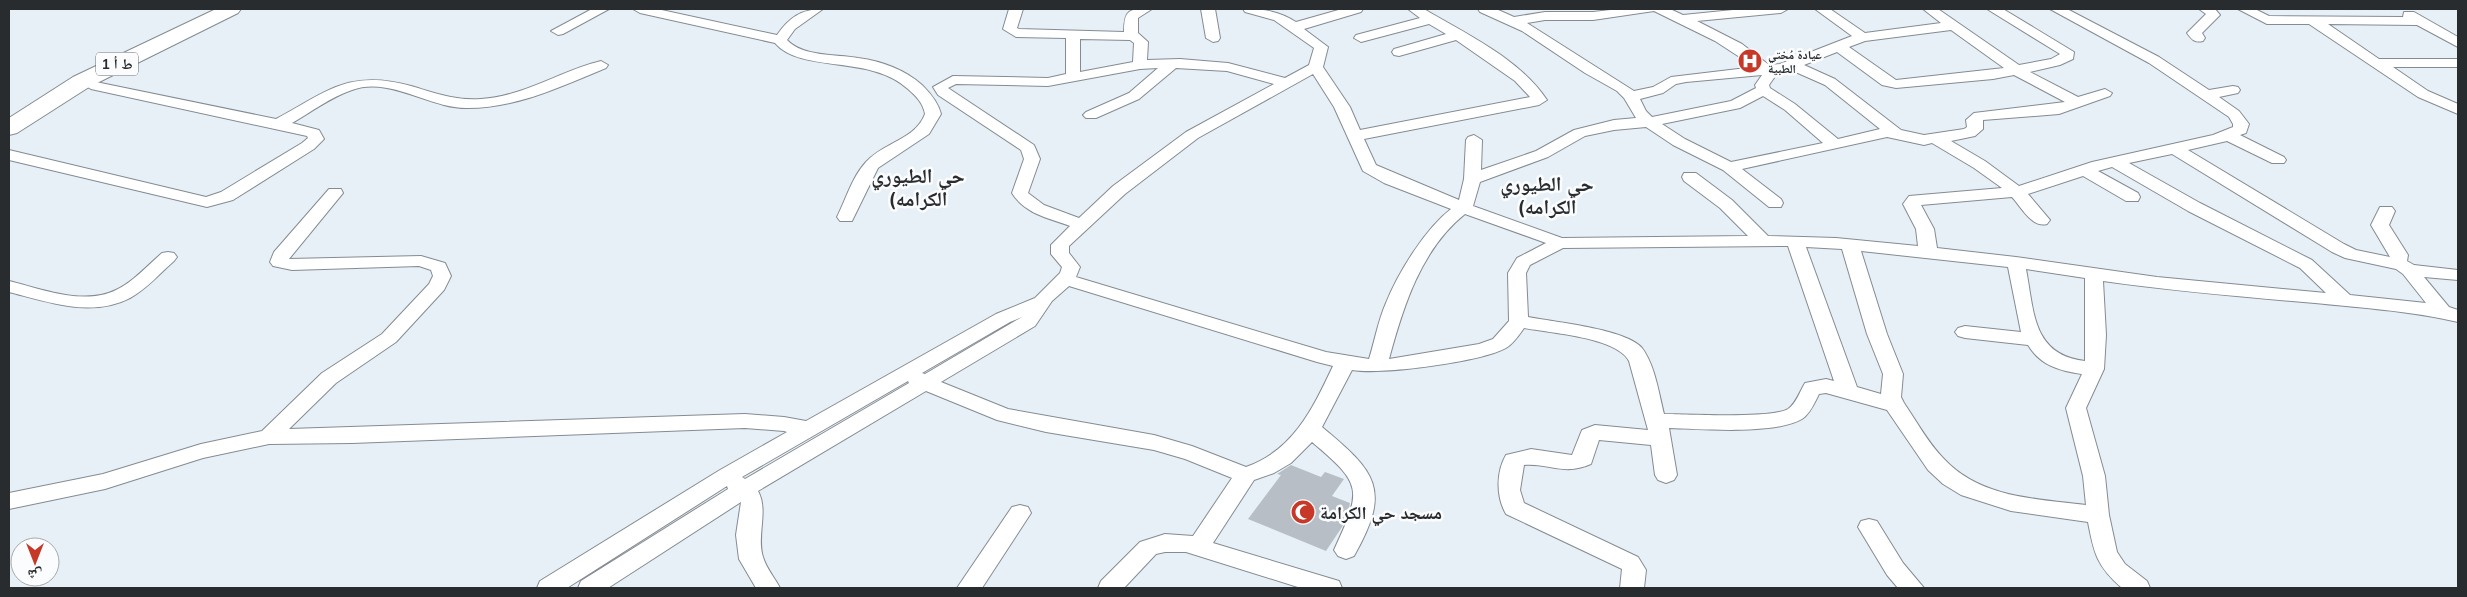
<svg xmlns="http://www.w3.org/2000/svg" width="2467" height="597" viewBox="0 0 2467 597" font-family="Mulish,'Noto Naskh Arabic',sans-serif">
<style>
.building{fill:#b7bec5}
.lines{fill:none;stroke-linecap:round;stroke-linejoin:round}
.minor-casing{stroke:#848b92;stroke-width:2}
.highway-casing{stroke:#848b92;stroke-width:2}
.minor{fill:#fff;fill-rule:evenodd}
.highway{fill:#fff;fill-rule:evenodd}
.labels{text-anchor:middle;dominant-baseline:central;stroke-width:5;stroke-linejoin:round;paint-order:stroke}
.far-poi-label{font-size:12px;font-weight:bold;fill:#292c2e;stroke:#fbfcfe;text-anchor:start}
.shield{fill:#fbfcfe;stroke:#686a6c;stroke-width:1}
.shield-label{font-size:14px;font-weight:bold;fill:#292c2e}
.near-poi-label{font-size:18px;font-weight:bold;fill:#292c2e;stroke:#fbfcfe;text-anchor:start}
.district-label{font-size:20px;font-weight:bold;fill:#292c2e;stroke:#fbfcfe}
</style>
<rect width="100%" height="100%" fill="#e8f0f7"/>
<path class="building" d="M1291 465 1321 477 1325 472 1344 479 1332 496 1350 503 1348 513 1342 527 1326 551 1248 519 1281 475 1277 474Z"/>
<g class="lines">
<defs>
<g id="minor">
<path d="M592 9H609L563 34 558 35 551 31Z"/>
<path d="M633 9H657L777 35C789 18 801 9 823 9L795 29 787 40C803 57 836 54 858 58 881 61 904 69 922 85 930 93 938 102 941 114L929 134 878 168 852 221H840L837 217C846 199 852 177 866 162 884 142 915 140 925 114 923 103 916 96 908 89 870 54 802 74 775 43L640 13Z"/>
<path d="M1009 9H1023L1017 28 1019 29 1124 32C1124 8 1130 9 1152 9L1138 18V33L1148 42 1147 60 1180 59 1228 63 1285 78 1309 65 1314 48 1274 20 1245 12 1243 9C1264 9 1279 11 1296 22L1342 9H1363L1361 12 1304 29 1328 47 1323 67 1350 107 1360 130 1530 97 1515 81 1456 40 1399 56 1394 55 1392 52 1394 49 1446 34 1429 24 1361 42 1354 38 1356 35 1420 18 1408 9H1424C1466 34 1519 58 1547 100L1539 105 1364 139 1376 165 1459 200 1464 179 1466 140 1468 137 1474 135 1482 140 1481 170 1536 151 1574 130 1614 120 1636 118 1624 98 1617 91 1585 73 1522 31 1480 12 1478 9H1496L1514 17 1545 12H1593L1619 9H1670L1683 15 1743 9H1788L1781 13 1697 21 1742 44 1769 65 1780 64 1852 36 1815 9H1830L1865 33 1941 23 1923 9H1938L2019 65 2051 59 2060 54 1987 9H2003L2074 52 2073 59 2060 65 2030 72 2078 97 2105 89 2112 93 2110 96 2059 114 1983 120V129L1975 136 1951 141 1985 161 2019 186 2092 162 2213 135 2233 127V124L2229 117 2149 63 2050 9H2067L2159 57 2209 90 2233 86 2238 87 2240 90 2238 93 2219 97 2239 111 2249 124 2246 133 2240 135 2284 157 2286 160 2284 163H2272L2227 141 2188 150 2344 244 2356 250 2390 257 2371 225 2380 207H2392L2395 211 2389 225 2408 255 2407 261 2414 265 2458 270V280L2424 277 2449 307 2458 310V322C2411 311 2363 308 2315 303 2244 297 2174 291 2103 281L2106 335 2104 369 2086 408 2105 476 2109 515 2117 552 2125 564 2147 581 2150 588H2122C2097 566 2094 554 2088 522L2011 511 1961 495 1943 484 1928 470 1887 410 1826 393 1819 394C1815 402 1810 414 1802 419 1775 435 1701 429 1669 428L1677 475 1674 480 1666 483 1658 480 1655 475 1651 445 1599 440 1591 464C1563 476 1550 463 1524 465L1520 490 1524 503 1638 557 1646 570 1644 588H1620L1622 569 1506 514C1496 497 1496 472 1506 455L1531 449 1572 455 1582 430 1595 425 1648 430 1629 361C1617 337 1549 333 1524 328 1519 335 1514 343 1506 348 1481 362 1381 375 1352 370L1322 427C1376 472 1392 489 1354 556L1346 559 1338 556 1334 550C1362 489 1363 485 1312 442L1291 463 1274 473 1254 480 1213 543 1339 581 1342 588H1301L1186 552H1165L1156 554 1124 588H1098L1101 581 1140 542 1165 534 1193 536 1232 478 1185 459 1154 450 1046 432 997 420 926 391 758 491C769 511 756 536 763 557 766 568 775 578 780 588H756L739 559 736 535 741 502 608 588H578L581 581 728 489 727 486 567 588H537L540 581 720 470 787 432 784 431 745 428 352 443 269 444 203 458 105 489 9 509V493L103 474 201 444 262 431 322 373 382 334 429 284 433 276 431 270 419 266 292 270 273 266 270 262 274 252 329 189H341L343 193 289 259 421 256 445 263 451 276 444 290 396 342 336 383 289 429 745 414 784 417 806 421 996 314 1035 298 1060 273 1062 267 1051 254V245L1070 226C1048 218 1025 214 1012 193L1024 159 1021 150 938 95 933 87 953 76 1048 78 1066 74V38L1016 37 1003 29ZM1654 11 1715 41 1755 67 1671 77 1653 87 1634 91 1527 23 1545 20H1593ZM1951 30 2004 68 1896 80 1849 47 1865 41ZM1080 39 1130 40 1134 43 1133 62 1080 72ZM1837 52 1882 85 1896 88 1993 79 2014 75 2065 102 1974 113 1966 120 1967 127 1964 129 1924 135 1901 130 1835 79 1804 65ZM1158 68 1129 93 1086 112 1083 115 1086 118H1096L1139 99 1176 68 1227 71 1274 84 1186 132 1113 186 1079 218 1044 205 1028 193 1040 159 1034 145 948 88 956 84 1048 86 1140 69ZM1791 70 1825 85 1880 129 1838 139 1795 104 1770 88 1769 85 1776 75 1775 73ZM1313 74 1334 107 1363 171 1384 183 1451 209C1425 229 1398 273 1386 303 1378 321 1375 340 1369 359L1326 352 1076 277 1080 267 1069 253V246L1125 194 1198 138ZM1762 75 1755 85 1756 88 1731 101 1652 117 1646 111 1640 99 1663 93 1676 84 1686 82ZM1763 96 1785 110 1823 143 1731 162 1685 139 1662 124 1740 108ZM1646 127 1673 145 1723 170 1769 207H1781L1783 203 1781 199 1742 169 1887 137 1924 145 1932 143 1974 168 2002 188 1909 196 1903 204 1916 229 1918 246 1836 238 1768 236 1732 200 1696 173H1684L1682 177 1684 181 1720 208 1748 236 1562 238 1473 206 1480 182 1548 157 1585 136 1614 130ZM2172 154 2332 252 2345 258 2396 269 2403 274 2426 303 2350 295 2312 260 2200 203 2129 163ZM2112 167 2188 211 2300 268 2326 293 2157 277 2016 257 1937 248 1934 229 1921 205 2012 197C2022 208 2032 228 2047 224L2050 220 2028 194 2083 176 2126 201H2138L2140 197 2138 193 2098 171ZM1465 214 1546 243 1517 258 1508 273 1509 321 1493 339 1479 344 1389 359C1403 307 1421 249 1465 214ZM1788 246 1834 381 1826 379 1805 383C1800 391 1796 404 1788 409 1771 419 1687 414 1664 414 1659 394 1655 365 1642 348 1626 329 1554 322 1528 317L1526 273 1530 265 1563 248ZM1806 247 1842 249 1867 334 1883 374 1881 394 1857 387ZM1861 251 2008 267 2021 332 1965 326 1958 328 1955 332 1958 336 1965 338 2028 345C2040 365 2059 371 2082 374L2066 408 2083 476 2086 505C2037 499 1980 498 1944 459 1928 443 1917 422 1904 403L1901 397 1903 374 1887 334ZM2026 269 2085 278V361C2032 355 2034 311 2026 269ZM1069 286 1317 362 1333 366C1313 408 1294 450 1246 467L1192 446 1154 435 1008 409 941 382 1035 326 1052 301ZM1022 317 925 374 922 373 1010 322ZM908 381 909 383 745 479 742 477Z"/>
<path d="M1201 9H1215L1220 38 1218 41 1213 42 1206 38Z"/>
<path d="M2199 9H2215L2220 15 2202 33 2205 38 2203 41C2195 43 2192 40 2187 33L2206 14Z"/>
<path d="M2238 9H2255L2269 16 2403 17 2404 12H2414L2458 37V47L2417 25 2328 24 2379 59H2458V67H2393L2428 91 2458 104V114L2418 97 2309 24H2267Z"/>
<path d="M601 61 608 65 606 68C562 86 517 108 468 108 430 109 390 76 352 90 331 97 311 112 292 123L319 130 324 139 314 149 233 200 207 207 9 160V150L206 197 221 192 302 143 308 138 307 136 91 89 84 85 86 82 91 81 276 119C328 91 349 69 411 86 435 93 456 101 481 99 525 96 560 71 601 61Z"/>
<path d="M168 252 174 253 177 257 174 261C160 273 147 289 130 298 91 318 48 302 9 292V281C42 289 84 306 116 290 133 282 147 266 162 253Z"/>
<path d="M1020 505 1028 507 1031 513 982 588H957L1012 507Z"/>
<path d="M1869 519 1877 521 1903 563 1924 588H1898L1887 575 1858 527 1861 521Z"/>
</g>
<path id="highway" d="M216 9H241L238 13 89 87 17 133 9 135V118L73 77Z"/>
</defs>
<use href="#minor" class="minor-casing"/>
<use href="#highway" class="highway-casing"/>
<use href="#minor" class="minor"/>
<use href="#highway" class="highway"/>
</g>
<defs>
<symbol id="hospital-disc" viewBox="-11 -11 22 22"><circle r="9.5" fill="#c63928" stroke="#fbfcfe"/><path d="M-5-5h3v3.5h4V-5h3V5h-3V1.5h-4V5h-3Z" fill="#fff"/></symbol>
<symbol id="mosque-disc" viewBox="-11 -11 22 22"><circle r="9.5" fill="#c63928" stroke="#fbfcfe"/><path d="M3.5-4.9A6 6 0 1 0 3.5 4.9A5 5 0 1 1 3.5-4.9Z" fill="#fff"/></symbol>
</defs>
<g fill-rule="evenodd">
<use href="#hospital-disc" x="1736" y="47" width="28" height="28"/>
<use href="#mosque-disc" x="1289" y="498" width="28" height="28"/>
</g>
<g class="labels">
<g class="far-poi-label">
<text x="1768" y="54">عيادة مُختي<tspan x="1768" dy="14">الطبية</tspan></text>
</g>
<rect class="shield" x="96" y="52.5" width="42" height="23" rx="4"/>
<g class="shield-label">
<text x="117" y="64">ط أ 1</text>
</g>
<g class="near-poi-label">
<text x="1320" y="512">مسجد حي الكرامة</text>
</g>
<g class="district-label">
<text x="918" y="175">حي الطيوري<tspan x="918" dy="23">(الكرامه</tspan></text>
<text x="1547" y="183">حي الطيوري<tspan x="1547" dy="23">(الكرامه</tspan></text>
</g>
</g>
<rect width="2467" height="597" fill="none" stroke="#292c2e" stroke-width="20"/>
<g transform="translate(35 562) rotate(180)"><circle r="24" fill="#fbfcfe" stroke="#a7a9ab"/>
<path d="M0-4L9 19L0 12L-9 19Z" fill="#c63928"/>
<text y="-8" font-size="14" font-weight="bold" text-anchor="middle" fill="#292c2e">ش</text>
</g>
</svg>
